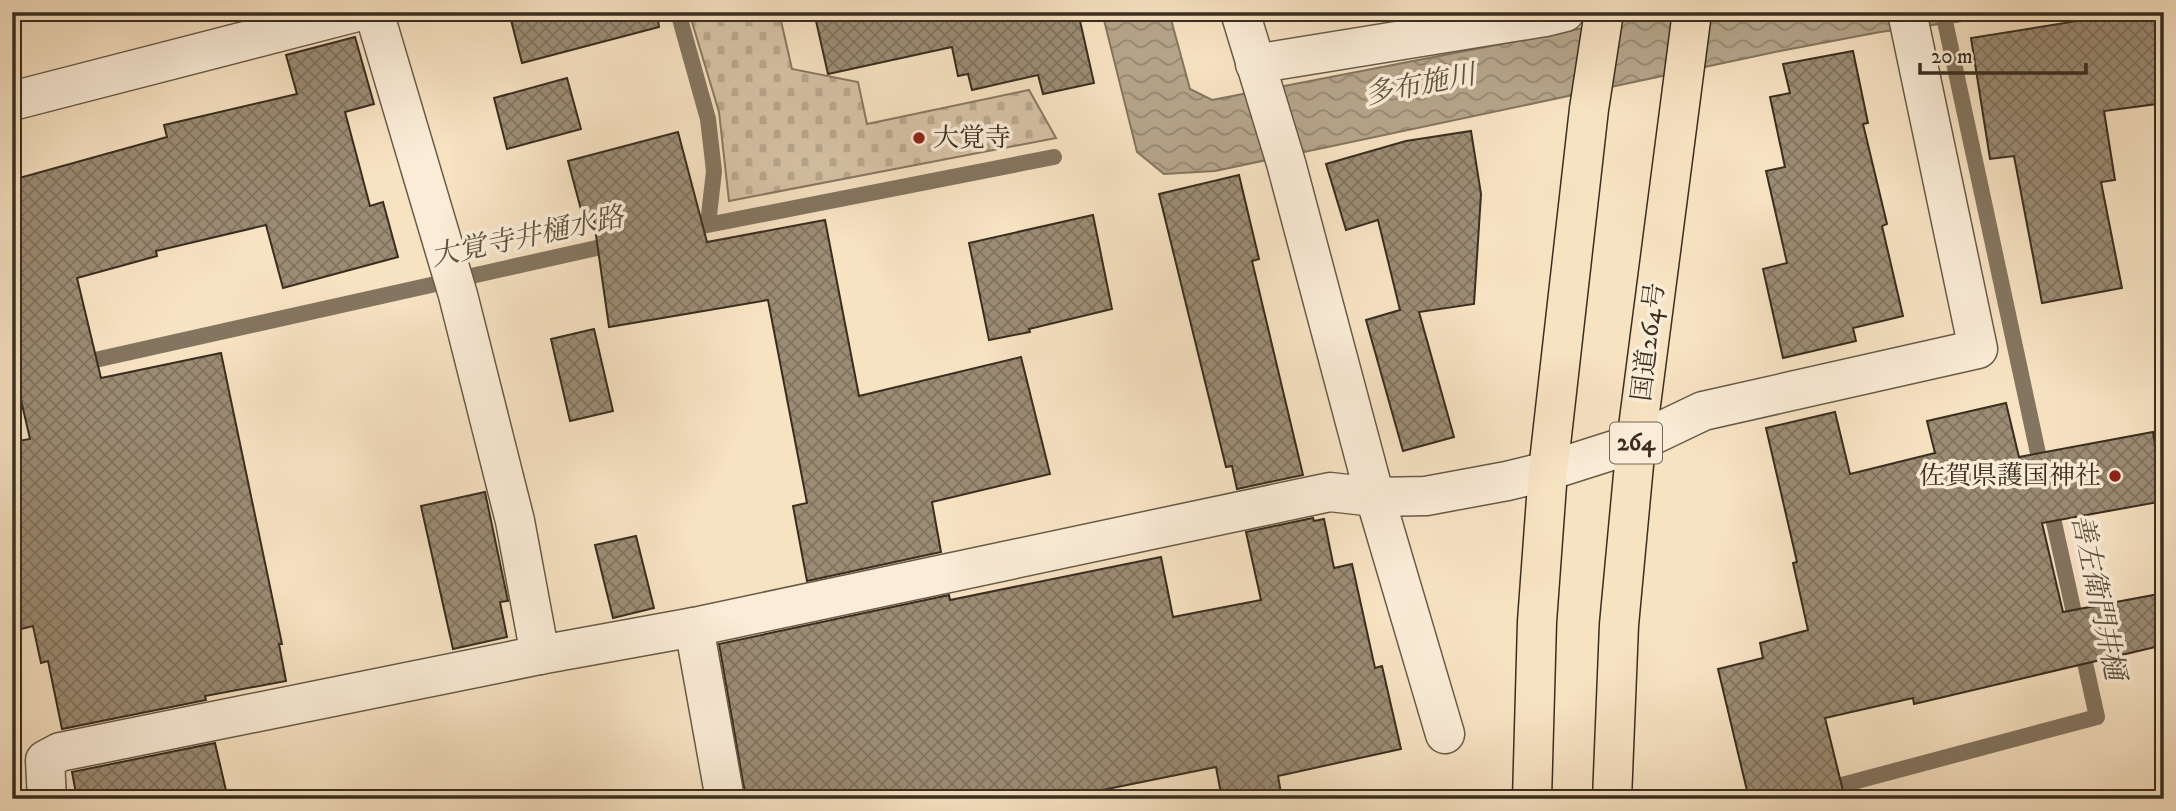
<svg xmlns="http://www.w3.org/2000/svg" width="2176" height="811" viewBox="0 0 2176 811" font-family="'IM FELL DW Pica','Noto Serif JP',serif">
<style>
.cemetery{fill:url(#cemetery-stones);stroke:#887863;stroke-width:2}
.water{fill:url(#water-waves);stroke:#847560;stroke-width:2}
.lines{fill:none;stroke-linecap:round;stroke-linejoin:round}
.stream{stroke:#847560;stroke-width:16}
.building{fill:url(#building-cross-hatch);stroke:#392e20;stroke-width:2}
.minor-casing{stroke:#685b48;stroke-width:41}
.trunk-casing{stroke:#392e20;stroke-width:41}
.minor{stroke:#faecd7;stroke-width:38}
.trunk{stroke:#f7e2c2;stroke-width:38}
.poi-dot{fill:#8f2418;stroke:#faecd7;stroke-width:2.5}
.labels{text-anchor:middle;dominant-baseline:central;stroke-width:7;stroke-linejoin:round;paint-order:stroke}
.shield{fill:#faecd7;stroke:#736757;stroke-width:2}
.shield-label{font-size:24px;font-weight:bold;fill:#392e20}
.poi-label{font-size:26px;fill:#392e20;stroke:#faecd7;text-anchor:start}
.street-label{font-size:26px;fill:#392e20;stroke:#faecd7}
.water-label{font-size:28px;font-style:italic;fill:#5e5240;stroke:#faecd7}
</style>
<defs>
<pattern id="cemetery-stones" width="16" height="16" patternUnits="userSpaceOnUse" patternTransform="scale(1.75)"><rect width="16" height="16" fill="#d7c3a6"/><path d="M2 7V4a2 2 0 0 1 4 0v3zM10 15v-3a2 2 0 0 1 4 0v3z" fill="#b9a88f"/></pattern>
<pattern id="water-waves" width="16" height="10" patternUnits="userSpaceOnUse" patternTransform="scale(1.75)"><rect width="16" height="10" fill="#b6a58b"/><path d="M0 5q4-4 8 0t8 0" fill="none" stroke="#958771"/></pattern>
<pattern id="building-cross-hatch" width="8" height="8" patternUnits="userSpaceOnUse" patternTransform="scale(1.75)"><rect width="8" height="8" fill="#9c8c74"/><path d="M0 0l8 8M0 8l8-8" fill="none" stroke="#80735f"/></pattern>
</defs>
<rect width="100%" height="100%" fill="#f7e2c2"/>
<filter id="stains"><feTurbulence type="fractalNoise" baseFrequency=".00286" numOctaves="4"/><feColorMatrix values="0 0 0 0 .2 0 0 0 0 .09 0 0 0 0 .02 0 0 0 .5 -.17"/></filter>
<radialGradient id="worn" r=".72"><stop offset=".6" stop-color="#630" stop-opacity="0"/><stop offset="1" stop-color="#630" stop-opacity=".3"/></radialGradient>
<path class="cemetery" d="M689 12H779L792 69 858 82 867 124 1029 90 1056 138 729 201 719 112Z"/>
<path class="water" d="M1102 12H1169L1190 89 1212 100 1666 12H2030L1880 32 1780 51 1215 171 1164 174 1137 152Z"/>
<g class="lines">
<g class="stream">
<path d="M678 12 708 119 714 171 708 224"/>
<path d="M1943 12 2042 472"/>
<path d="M682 230 1054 157"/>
<path d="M77 364 619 243"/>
<path d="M1823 790 2097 717 2049 500"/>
</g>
</g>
<g class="building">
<path d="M509 12H657L659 27 522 63Z"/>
<path d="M814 12H1078L1094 83 1043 94 1038 75 972 90 968 74 958 76 952 47 828 74Z"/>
<path d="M2095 12H2164V103L2104 111 2115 180 2101 182 2122 288 2042 303 2014 156 1990 159 1971 38 2096 18Z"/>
<path d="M355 37 374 104 345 112 370 206 383 202 398 257 283 288 266 225 156 251 157 256 77 278 101 378 221 353 282 644H279L286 681 205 696 206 700 62 729 48 661 41 663 33 626 21 629 12 595V442L30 439 12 361V180L167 137 164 125 297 94 286 55Z"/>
<path d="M1853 51 1868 123 1863 124 1887 224 1882 226 1903 316 1853 328 1856 341 1783 358 1763 269 1787 263 1766 171 1785 167 1770 97 1790 93 1783 64Z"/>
<path d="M567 78 581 129 507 149 494 98Z"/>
<path d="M1471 131 1481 194 1474 304 1419 312 1454 437 1403 451 1366 320 1400 310 1378 220 1346 230 1326 164 1406 141Z"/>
<path d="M678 132 707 242 825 220 859 396 1021 357 1050 474 932 502 941 552 807 581 793 506 807 503 768 300 609 327 593 214 583 217 568 161Z"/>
<path d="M1239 175 1259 259 1252 261 1303 475 1237 489 1232 466 1226 467 1159 194Z"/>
<path d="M1093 215 1112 309 1029 329 1030 332 989 340 969 243Z"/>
<path d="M594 329 613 411 570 421 551 339Z"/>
<path d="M2006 403 2019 457 2153 432 2156 452 2164 450V501L2042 523 2063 612 2164 593V645L1914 704 1913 698 1825 718 1845 799H1749L1718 669 1763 658 1760 643 1808 630 1793 563 1797 562 1766 428 1835 412 1850 474 1935 453 1927 421Z"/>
<path d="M485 492 508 601 500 602 507 637 453 649 421 506Z"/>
<path d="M1313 518 1314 521 1324 519 1334 568 1352 564 1375 668 1382 666 1401 749 1278 776 1282 799H1222L1216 767 1058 799H746L719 644 949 595 950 600 1161 557 1173 617 1261 600 1246 532Z"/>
<path d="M636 536 654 608 613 618 595 545Z"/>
<path d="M215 743 228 799H77L72 772Z"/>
</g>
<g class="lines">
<defs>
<g id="minor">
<path d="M374 12 458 295 515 521 540 655"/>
<path d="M1240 12 1286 163 1375 497 1445 734"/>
<path d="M1255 64 1545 17 1565 12"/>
<path d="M12 101 357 12"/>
<path d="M694 627 725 799"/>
<path d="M47 799 45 760 60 752 540 655 694 627 1330 492 1375 497 1426 496 1507 481 1548 471 1636 443 1703 411 1978 349 1907 12"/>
</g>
<g id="trunk">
<path d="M1532 799 1537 622 1548 471 1589 109 1604 12"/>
<path d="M1612 799 1619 625 1636 443 1692 12"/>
</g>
</defs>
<use href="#minor" class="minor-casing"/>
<use href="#trunk" class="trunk-casing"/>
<use href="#minor" class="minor"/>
<use href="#trunk" class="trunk"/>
</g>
<g class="poi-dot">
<circle cx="919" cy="138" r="7"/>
<circle cx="2115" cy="476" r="7"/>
</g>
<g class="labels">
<rect class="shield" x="1610" y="422.5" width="52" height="41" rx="5"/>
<g class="shield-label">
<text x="1636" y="443">264</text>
</g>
<g class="poi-label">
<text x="933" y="138">大覚寺</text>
<text x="2101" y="476" text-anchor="end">佐賀県護国神社</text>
</g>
<g class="street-label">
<text transform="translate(1649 342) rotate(-83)">国道264号</text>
</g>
<g class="water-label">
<text transform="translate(1420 85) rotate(-11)">多布施川</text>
<text transform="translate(527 237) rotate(-12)">大覚寺井樋水路</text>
<text transform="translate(2098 597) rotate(78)">善左衛門井樋</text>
</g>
</g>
<rect width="2176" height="811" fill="none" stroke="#f7e2c2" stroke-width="42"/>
<rect x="14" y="14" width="2148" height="783" fill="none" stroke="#392e20" stroke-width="3.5"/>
<rect x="21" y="21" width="2134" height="769" fill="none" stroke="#392e20" stroke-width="2"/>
<path d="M1920 63v10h166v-10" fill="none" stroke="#392e20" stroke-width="3.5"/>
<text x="1931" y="63" font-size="21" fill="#392e20" stroke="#faecd7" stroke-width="5" paint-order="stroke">20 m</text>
<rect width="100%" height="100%" filter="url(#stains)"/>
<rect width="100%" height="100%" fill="url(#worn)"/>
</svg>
